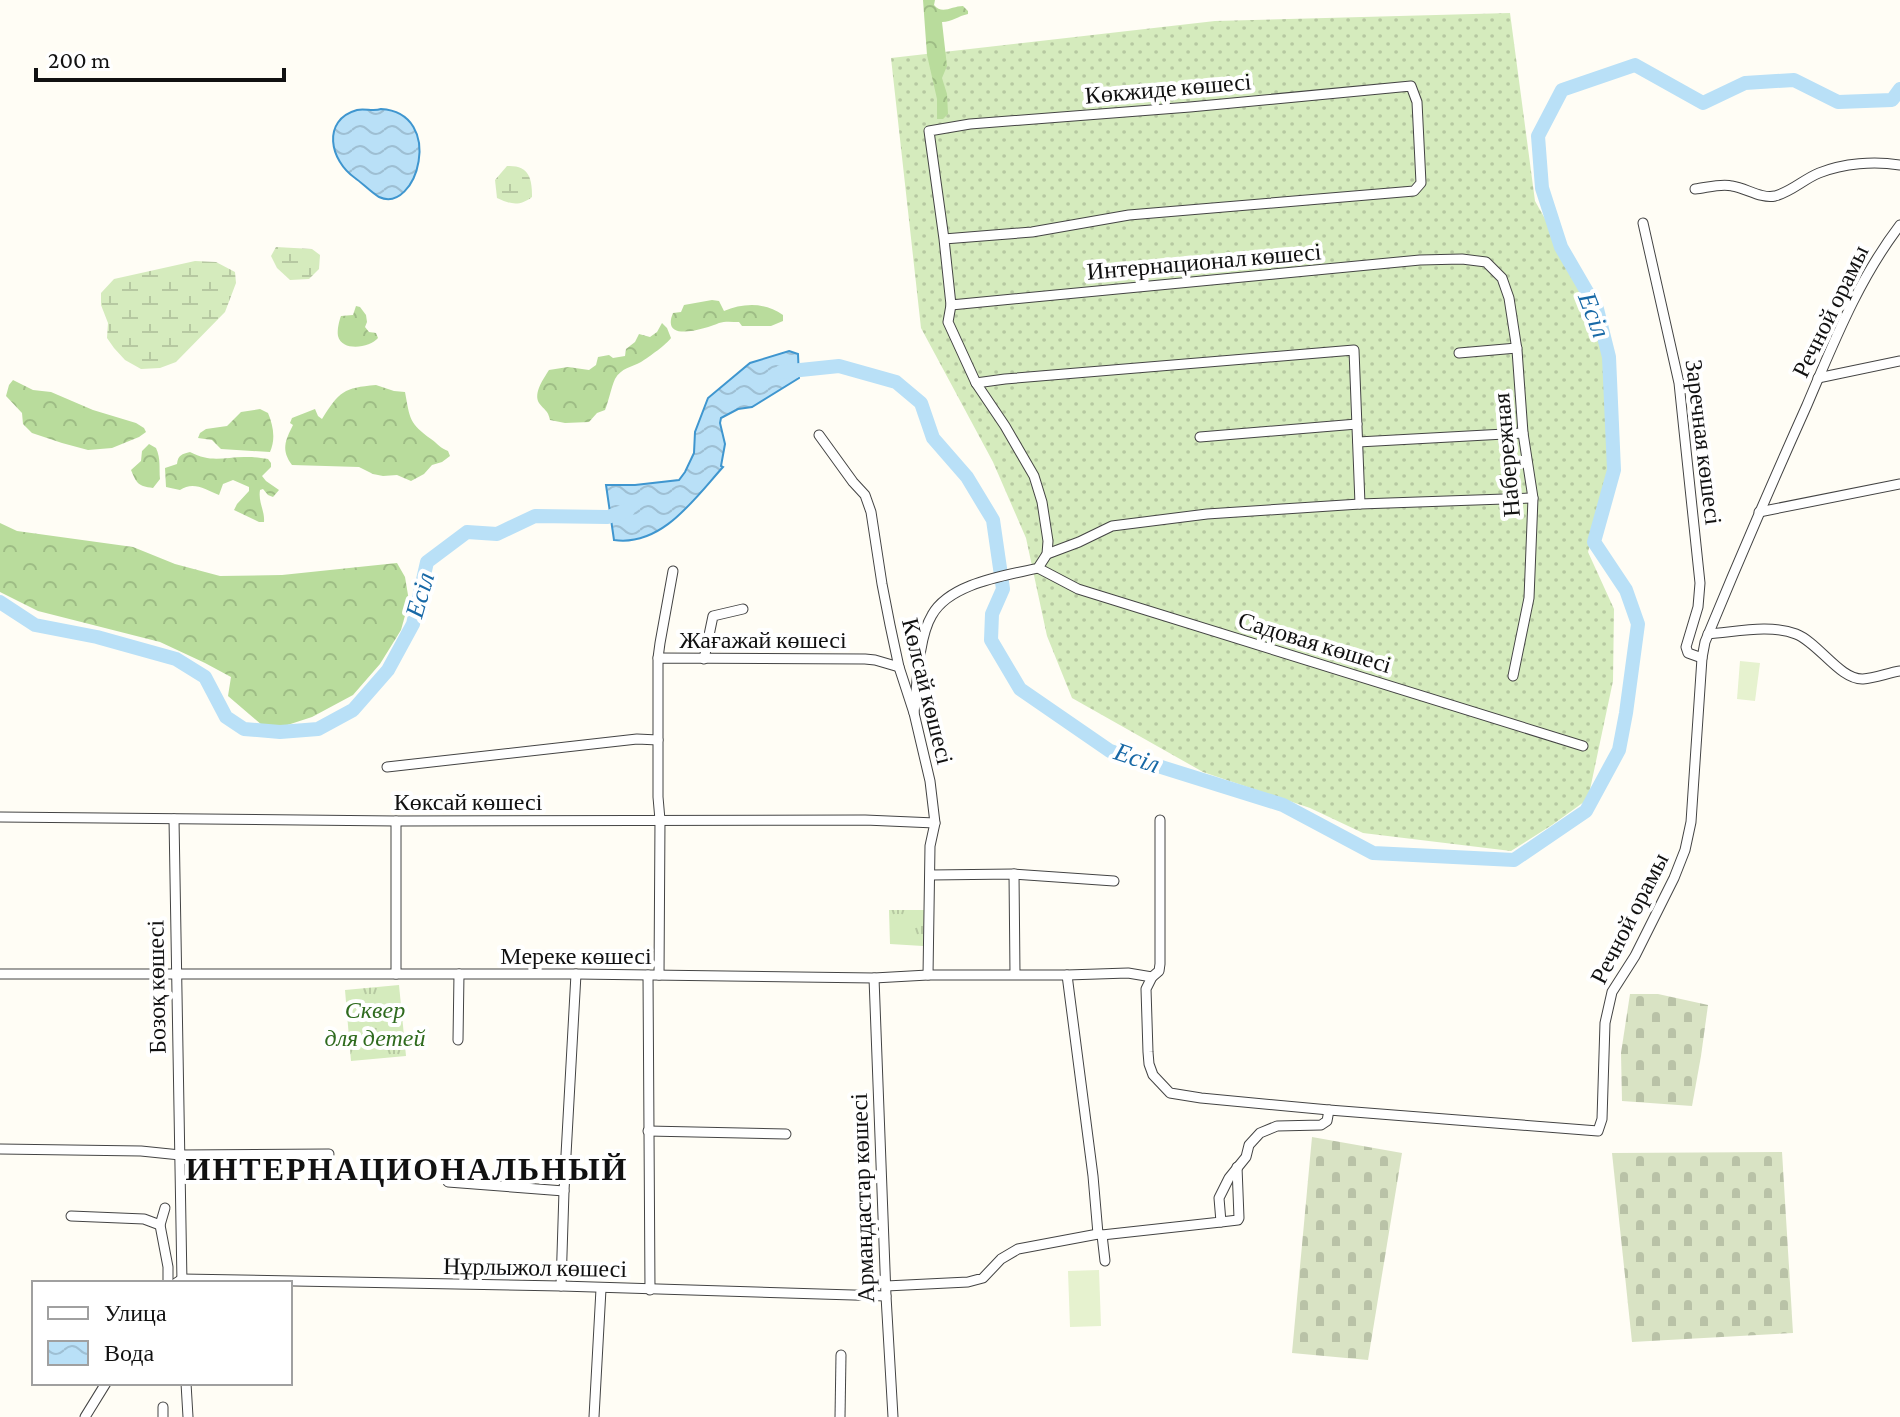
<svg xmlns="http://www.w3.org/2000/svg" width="1900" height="1417" viewBox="0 0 1900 1417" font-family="'Crimson Pro',serif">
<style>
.grass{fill:url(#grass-dots)}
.forest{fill:url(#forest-crowns)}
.wetland{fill:url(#wetland-marsh)}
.cemetery{fill:url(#cemetery-stones)}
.park{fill:url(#park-tufts)}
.pitch{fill:#e6f2cf}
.water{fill:url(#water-waves);stroke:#3f96cf;stroke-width:2}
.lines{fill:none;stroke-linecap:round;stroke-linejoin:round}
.river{stroke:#b9e0f7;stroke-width:14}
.street-casing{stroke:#444;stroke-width:11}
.street{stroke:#fff;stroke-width:9}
.labels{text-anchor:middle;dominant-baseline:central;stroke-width:8;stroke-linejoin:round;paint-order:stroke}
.street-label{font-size:24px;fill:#111;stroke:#fff}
.park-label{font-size:24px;font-style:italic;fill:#2f6b1f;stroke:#fff}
.water-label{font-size:26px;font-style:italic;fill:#1768a6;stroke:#fff}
.district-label{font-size:32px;font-weight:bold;letter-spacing:2px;fill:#111;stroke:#fff}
</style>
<defs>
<pattern id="grass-dots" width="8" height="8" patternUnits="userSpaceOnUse" patternTransform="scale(2)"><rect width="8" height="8" fill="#d5ebbd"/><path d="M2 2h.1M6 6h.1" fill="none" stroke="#b6c8a1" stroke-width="1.8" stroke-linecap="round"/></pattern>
<pattern id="forest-crowns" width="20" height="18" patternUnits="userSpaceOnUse" patternTransform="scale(2)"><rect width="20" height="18" fill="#b9dc9c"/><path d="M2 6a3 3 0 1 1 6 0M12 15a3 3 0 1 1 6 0" fill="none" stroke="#9ebc85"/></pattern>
<pattern id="wetland-marsh" width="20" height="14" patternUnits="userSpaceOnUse" patternTransform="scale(2)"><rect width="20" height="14" fill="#d5ebbd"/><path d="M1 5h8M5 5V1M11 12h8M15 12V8" fill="none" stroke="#b6c8a1"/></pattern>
<pattern id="cemetery-stones" width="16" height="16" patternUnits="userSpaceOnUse" patternTransform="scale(2)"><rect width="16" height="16" fill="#d9e3c4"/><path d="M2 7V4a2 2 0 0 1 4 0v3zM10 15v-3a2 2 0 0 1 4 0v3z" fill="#b9c2a7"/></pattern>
<pattern id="park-tufts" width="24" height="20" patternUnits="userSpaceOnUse" patternTransform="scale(2)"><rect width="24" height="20" fill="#d5ebbd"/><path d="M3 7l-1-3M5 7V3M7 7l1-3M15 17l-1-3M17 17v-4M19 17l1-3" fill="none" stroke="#b6c8a1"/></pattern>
<pattern id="water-waves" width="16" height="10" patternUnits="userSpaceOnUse" patternTransform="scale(2)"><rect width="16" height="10" fill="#b9e0f7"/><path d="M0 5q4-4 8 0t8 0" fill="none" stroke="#9ebfd3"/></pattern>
</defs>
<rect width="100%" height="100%" fill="#fffdf5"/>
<path class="grass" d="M1510 13 1535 201 1610 334 1612 467 1588 552 1614 609 1613 681 1588 799 1552 825 1511 851 1363 833 1310 808 1203 772 1072 698 1047 636 1026 538 993 462 921 328 891 58 1215 21Z"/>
<g class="forest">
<path d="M923 0H935L934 5C942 15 952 6 963 6L968 11V14C958 16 952 22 942 22L947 66 942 78 947 94 948 114 943 119H937V99L927 55Z"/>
<path d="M712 300 719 301 724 311C743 303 765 302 783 315V321L771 326H742L739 322C732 322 725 321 719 323 707 328 660 344 673 313L681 312 684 305Z"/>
<path d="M356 306 360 307 366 315 367 322 365 327 369 332 376 333 378 338C370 348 342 352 338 336 337 330 339 321 341 316L353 315Z"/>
<path d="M662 323 667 328 671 338C667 344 649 357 641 362 632 367 621 368 615 379 611 388 609 400 605 410L597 413 589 422 565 423 550 420C548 410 544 410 539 403 533 393 544 378 549 370L568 367 589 370 596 365 598 357 609 355 613 358 625 356 626 349 635 342 639 334 650 337 657 332Z"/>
<path d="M13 380 33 390 51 392 93 410 136 423 144 428 146 432 139 437 112 448 88 450 62 443 32 433 23 424 22 413 6 396 9 385Z"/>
<path d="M376 385 394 391 405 392C410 419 409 423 431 439 438 444 440 448 448 451L450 456 442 462 432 465 424 474 411 481 397 475 383 476 373 474 359 467 292 465C281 450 285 441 293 425L290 423 292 418 315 409 318 416 322 419C340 391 343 388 376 385Z"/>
<path d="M260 409 268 413C273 425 276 439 270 452L221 449 212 440 198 438 200 433 206 429 227 426 241 412Z"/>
<path d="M149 444 156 448C161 459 159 468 160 479L153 488C138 486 137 484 131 470L141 461 142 451Z"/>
<path d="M190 452C213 464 226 456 248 457 255 457 261 458 268 459L271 463V467L262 476 266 481 279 490 273 497 268 495 263 489 260 490C258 502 265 511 264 522H259L234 510 237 504 249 491V487L233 480 223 484 219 495C205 489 193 481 180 490L166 487 165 468 177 464C178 455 182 454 190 452Z"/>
<path d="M0 523 17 531 133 547 175 564 220 576 282 575 397 563 405 577 409 601 401 630 380 664 353 695 312 717 269 731 228 696 231 677 205 663 160 642 38 611 0 592Z"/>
</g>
<g class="wetland">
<path d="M507 166C529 165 532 178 532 197 519 207 510 204 497 198L495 180Z"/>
<path d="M276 247 312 249 320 255 319 269 309 279 290 280 277 268 271 256Z"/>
<path d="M195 261 216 262 235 272 236 283 225 312 176 362 160 368 141 369 125 360 114 348 107 338 108 323 101 305V293L114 279Z"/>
</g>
<g class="cemetery">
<path d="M1630 994H1658L1708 1005 1701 1056 1692 1106 1622 1101 1621 1053Z"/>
<path d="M1312 1137 1402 1153 1368 1360 1292 1353Z"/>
<path d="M1782 1152 1793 1333 1632 1342 1612 1153Z"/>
</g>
<g class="park">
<path d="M889 910H924L923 946 890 944Z"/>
<path d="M399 985 406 1056 351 1061 345 990Z"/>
</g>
<g class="pitch">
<path d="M1740 661 1760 663 1755 701 1737 699Z"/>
<path d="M1099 1270 1101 1326 1070 1327 1068 1271Z"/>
</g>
<g class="water">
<path d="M381 109C446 113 417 215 379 197 373 194 361 182 355 178 330 161 321 120 357 110 365 108 373 112 381 109Z"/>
<path d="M789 351 798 354 799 378 752 407 738 409 721 418 720 423 725 444 721 466 723 467C695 498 662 547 614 540L606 485H635L679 480 685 472 694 453 695 432 708 398 750 363Z"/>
</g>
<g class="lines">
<g class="river">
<path d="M781 372 839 366 896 382 921 403 933 438 967 477 993 520 1003 589 992 614 991 640 1020 689 1110 751 1283 805 1373 853 1514 860 1586 811 1619 750 1626 713 1638 624 1626 590 1594 542 1614 470 1609 357 1597 309 1561 247 1542 188 1538 136 1562 90 1635 65 1703 103 1745 83 1794 80 1838 102 1892 100 1900 89"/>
<path d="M0 602 35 625 97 637 176 659 205 677 226 717 244 729 280 732 318 729 353 710 388 670 413 624 427 562 467 532 497 534 535 516 608 517 628 510"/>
</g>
<defs>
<g id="street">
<path d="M1695 189C1706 188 1721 183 1732 186 1746 188 1761 199 1775 196 1791 192 1804 179 1819 173 1844 163 1874 161 1900 165"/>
<path d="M1643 223 1679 383 1700 583 1698 607 1686 647 1688 653 1702 658"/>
<path d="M951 305 1420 260 1462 259 1486 262 1502 278 1509 298 1517 350 1523 433 1533 498 1529 598 1513 676"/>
<path d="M1459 353 1517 348"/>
<path d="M1818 378 1900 361"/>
<path d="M976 383 1005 379 1354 350 1360 504"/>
<path d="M819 435 853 482 865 495 871 512 882 584 890 625 899 667 914 713 930 781 935 823 930 846 928 975"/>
<path d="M1200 437 1357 424"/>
<path d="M1358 442 1523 433"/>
<path d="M1759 512 1900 484"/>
<path d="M1047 554 1079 542 1112 526 1207 514 1360 504 1533 498"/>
<path d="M1038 568 1078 589 1583 746"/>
<path d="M1708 634C1736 632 1770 624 1796 634 1819 643 1840 680 1863 679 1875 678 1888 673 1900 671"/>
<path d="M658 658 660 643 673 571"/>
<path d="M704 659 713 616 743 609"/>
<path d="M914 713C917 687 918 638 932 615 950 583 1005 576 1038 568L1047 554 1048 541 1042 502 1034 476 1005 426 976 383 948 322 951 305 944 239 929 131 970 124 1190 107 1411 86 1417 102 1421 183 1414 191 1129 215 1032 232 944 239"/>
<path d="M387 767 637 739 658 740"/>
<path d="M0 817 396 821 865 820 935 823"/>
<path d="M174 819 182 1283"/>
<path d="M1160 820V964L1159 971 1152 977 1146 989 1148 1052 1149 1064 1153 1075 1170 1093 1201 1098 1329 1110 1598 1131 1602 1119 1605 1023 1612 992 1635 956 1674 878 1685 850 1691 822 1702 658 1705 642C1738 562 1772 483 1807 405 1834 342 1858 280 1900 225"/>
<path d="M1014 874 1015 974"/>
<path d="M931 875 1014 874 1114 881"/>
<path d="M0 974H576L874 978 928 975H1067L1128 973 1152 977"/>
<path d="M396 974V821"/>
<path d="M648 975 650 1290"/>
<path d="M659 975 660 820 658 797V658L865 659 875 660 899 667"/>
<path d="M1067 975 1093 1176 1098 1234"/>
<path d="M874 978 886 1296 893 1417"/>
<path d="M458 1040 459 974"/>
<path d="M648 1131 786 1134"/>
<path d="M0 1149 141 1151 180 1155 329 1154"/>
<path d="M448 1182 564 1191"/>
<path d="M71 1216 144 1219 160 1225 165 1208"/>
<path d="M1221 1222 1238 1220 1239 1218 1237 1167"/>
<path d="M160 1225 168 1267V1283"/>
<path d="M1102 1235 1105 1261"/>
<path d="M176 1283 182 1279 561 1286 886 1296"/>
<path d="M561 1286 564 1191 576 974"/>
<path d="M886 1286 968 1282 983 1278 1001 1259 1018 1249 1098 1234 1102 1235 1221 1222 1219 1198 1229 1178 1246 1157 1249 1145 1260 1133 1277 1126 1321 1125 1327 1121 1329 1110"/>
<path d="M186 1383 188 1417"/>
<path d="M163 1407V1417"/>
<path d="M85 1417 106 1383"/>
<path d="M594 1417 601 1289"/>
<path d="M840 1417 841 1355"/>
</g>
</defs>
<use href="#street" class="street-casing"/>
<use href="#street" class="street"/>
</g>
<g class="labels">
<g class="street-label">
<text transform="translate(1168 88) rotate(-5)">Көкжиде көшесі</text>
<text transform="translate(1204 261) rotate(-5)">Интернационал көшесі</text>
<text transform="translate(1830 311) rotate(-64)">Речной орамы</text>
<text transform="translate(1704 442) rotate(83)">Заречная көшесі</text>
<text transform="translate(1506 455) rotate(-95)">Набережная</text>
<text x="763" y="639">Жағажай көшесі</text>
<text transform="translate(1315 642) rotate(17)">Садовая көшесі</text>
<text transform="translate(928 691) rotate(76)">Көлсай көшесі</text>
<text x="468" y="801">Көксай көшесі</text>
<text transform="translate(1629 918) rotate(-63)">Речной орамы</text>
<text x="576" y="955">Мереке көшесі</text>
<text transform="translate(156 987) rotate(-91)">Бозоқ көшесі</text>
<text transform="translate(862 1198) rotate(-92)">Армандастар көшесі</text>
<text transform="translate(535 1267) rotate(1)">Нұрлыжол көшесі</text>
</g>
<g class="park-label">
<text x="375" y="1009">Сквер<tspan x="375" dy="28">для детей</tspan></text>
</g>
<g class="water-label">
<text transform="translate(1594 315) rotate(69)">Есіл</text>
<text transform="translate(420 595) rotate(-74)">Есіл</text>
<text transform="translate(1137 758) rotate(19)">Есіл</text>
</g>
<g class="district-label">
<text x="407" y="1169">ИНТЕРНАЦИОНАЛЬНЫЙ</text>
</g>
</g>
<rect x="32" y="1281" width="260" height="104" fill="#ffffff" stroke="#a0a0a0" stroke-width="2"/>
<rect x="48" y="1307" width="40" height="12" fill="#ffffff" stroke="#a0a0a0" stroke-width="2"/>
<text x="104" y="1321" font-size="24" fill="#111111">Улица</text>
<rect x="48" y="1341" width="40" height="24" fill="url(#water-waves)" stroke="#a0a0a0" stroke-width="2"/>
<text x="104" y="1361" font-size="24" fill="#111111">Вода</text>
<path d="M36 68v12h248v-12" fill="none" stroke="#111111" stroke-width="4"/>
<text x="48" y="68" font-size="24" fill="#111111" stroke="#ffffff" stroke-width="6" paint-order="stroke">200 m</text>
</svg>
